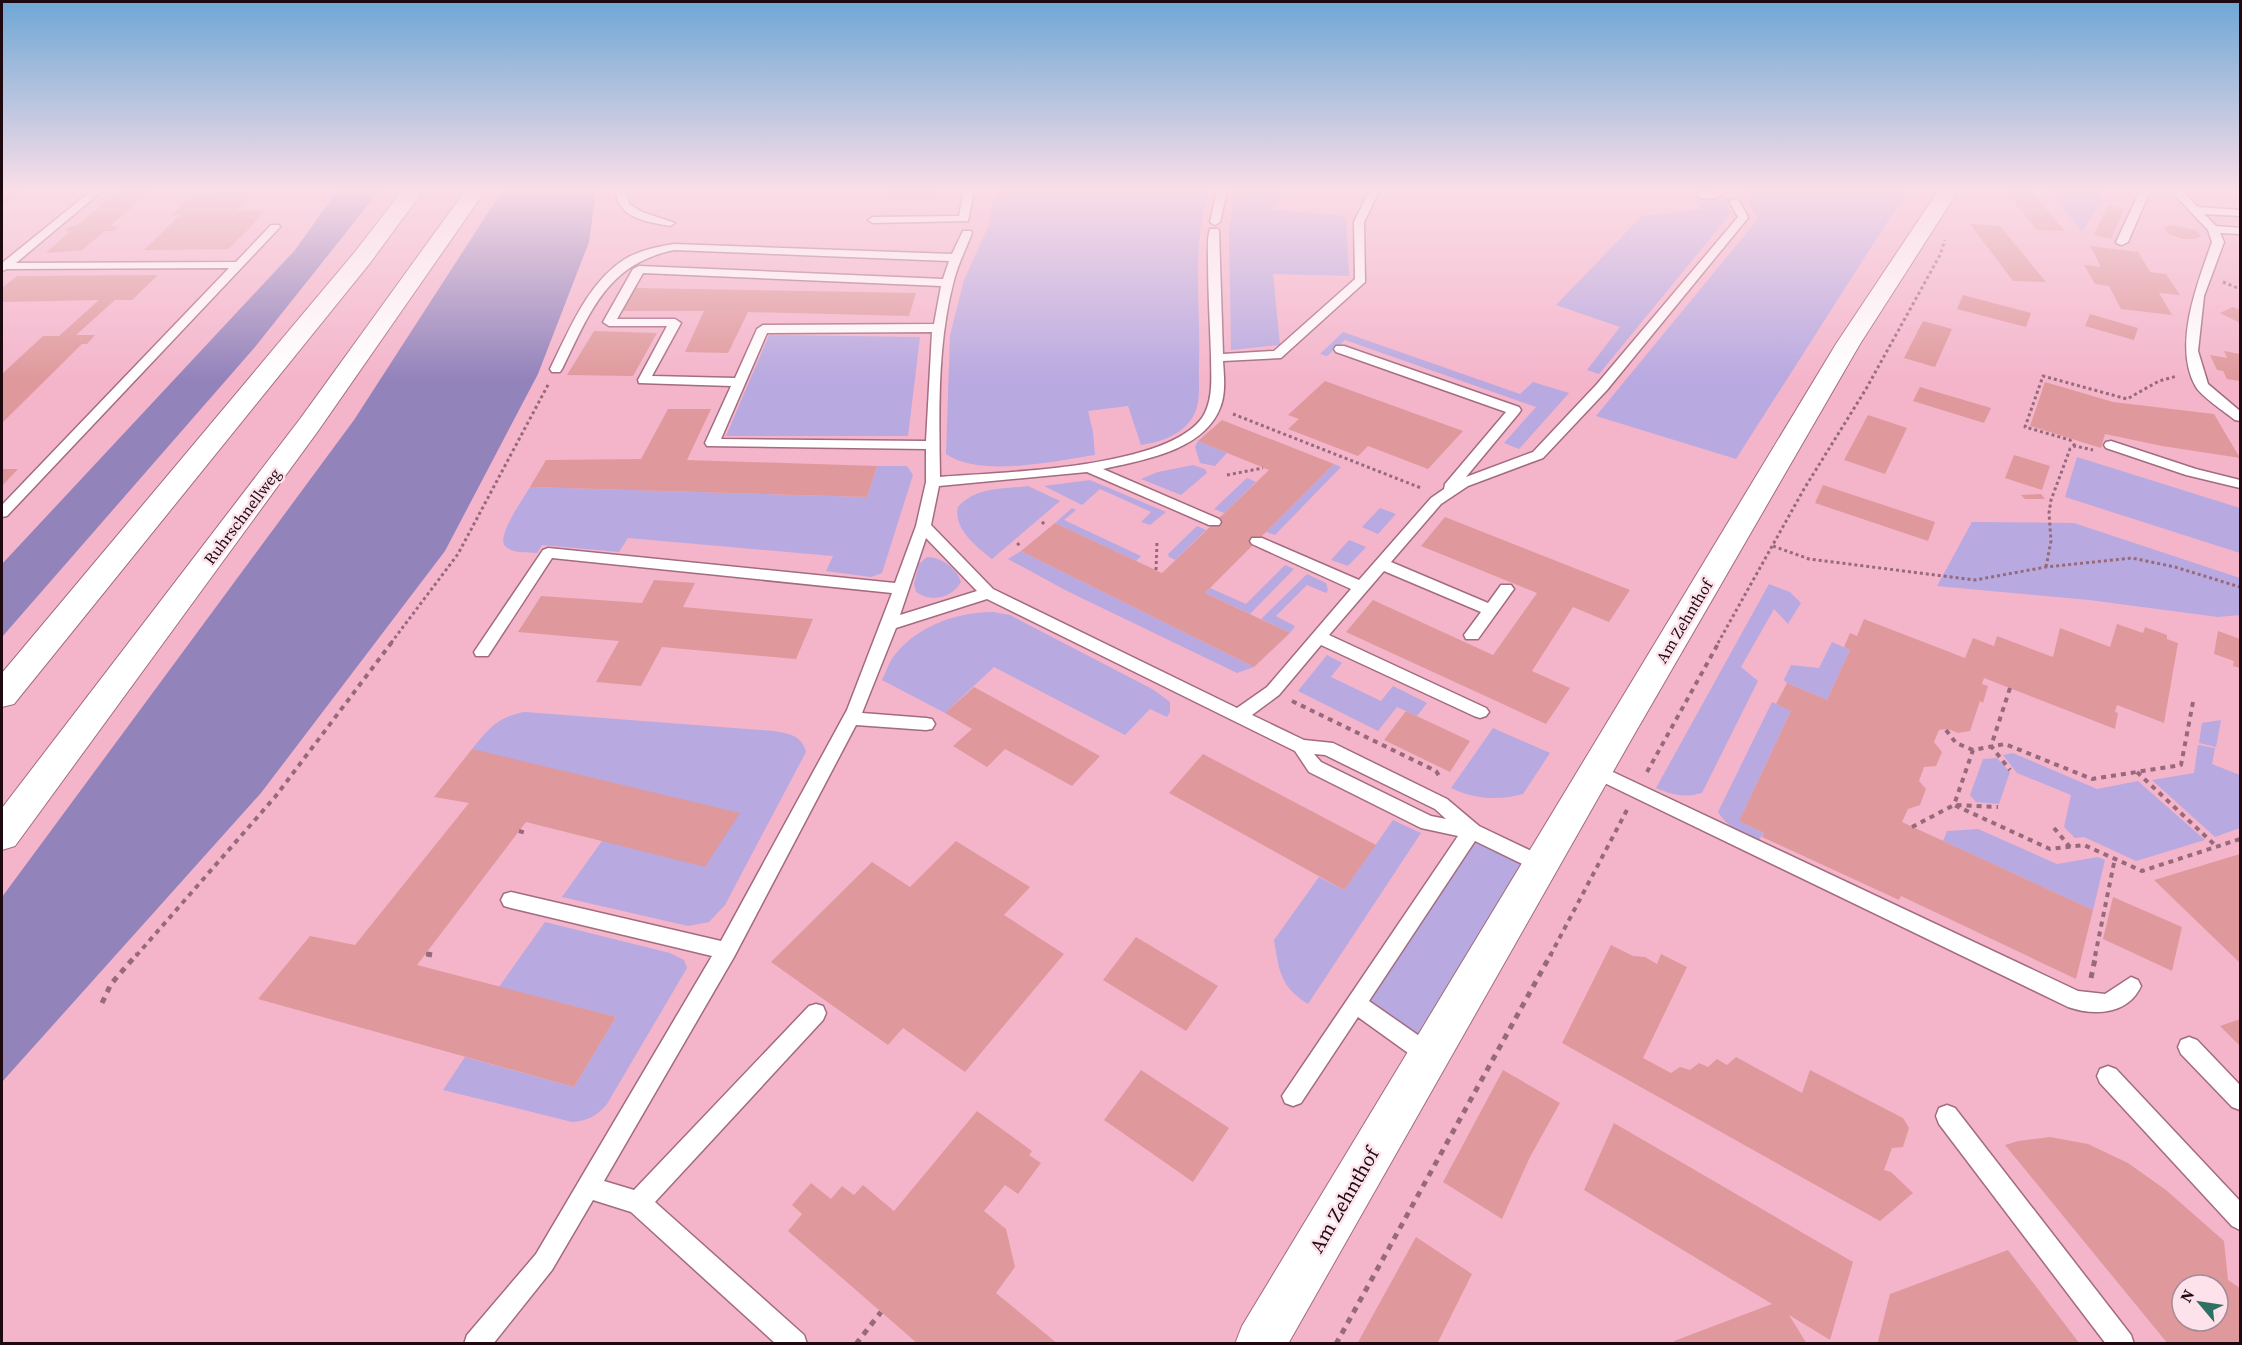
<svg xmlns="http://www.w3.org/2000/svg" width="2242" height="1345" viewBox="0 0 2242 1345" font-family="'Source Serif 4',serif">
<style>
.green{fill:#b8a9e0}
.forest{fill:#9383bb}
.building{fill:#df999c;fill-rule:evenodd}
.lines{fill:none;stroke-linecap:round;stroke-linejoin:round}
.lane-casing{stroke:#a36b7f;stroke-width:3}
.secondary-casing{stroke:#a36b7f;stroke-width:2}
.highway-casing{stroke:#a36b7f;stroke-width:2}
.path-far2{stroke:#976a7a;stroke-width:3;stroke-dasharray:3 3;stroke-linecap:butt}
.path-far1{stroke:#976a7a;stroke-width:4;stroke-dasharray:5 5;stroke-linecap:butt}
.path{stroke:#976a7a;stroke-width:5;stroke-dasharray:6 6;stroke-linecap:butt}
.lane{fill:#fff;fill-rule:evenodd}
.secondary{fill:#fff;fill-rule:evenodd}
.highway{fill:#fff;fill-rule:evenodd}
.labels{text-anchor:middle;dominant-baseline:central;stroke-width:5;stroke-linejoin:round;paint-order:stroke}
.street-label{font-size:16px;fill:#1e0911;stroke:#fde2eb}
.near-street-label{font-size:20px;fill:#1e0911;stroke:#fde2eb}
</style>
<rect width="100%" height="100%" fill="#f4b5cb"/>
<g class="green">
<path d="M1000 191H1209C1191 244 1201 308 1199 364 1198 378 1201 397 1196 410 1188 433 1162 442 1141 445L1128 406 1088 411 1093 432 1095 455C1054 461 981 478 946 454L950 335 964 280 989 225 992 202Z"/>
<path d="M1234 191H1281L1273 210 1341 215 1346 218 1349 276 1273 274 1280 345 1231 350 1229 234Z"/>
<path d="M1743 191H1907L1736 459 1596 416 1758 219Z"/>
<path d="M2049 191H2103L2099 206 2082 232Z"/>
<path d="M1704 201H1726L1731 213 1599 374 1587 370 1620 327 1556 305 1642 216 1698 210Z"/>
<path d="M1343 332 1520 394 1533 382 1569 393 1519 449 1504 443 1536 407 1345 340 1327 356 1320 354Z"/>
<path d="M769 335 920 337 908 436H726Z"/>
<path d="M1198 441 1227 453 1215 466 1200 463 1195 447Z"/>
<path d="M2077 457 2240 508V553L2065 497Z"/>
<path d="M1334 464 1341 467 1275 535 1266 532Z"/>
<path d="M1193 465 1205 469 1207 473 1181 495 1141 479 1158 472Z"/>
<path d="M877 466H907L913 475 882 573 871 577 826 571 833 556 628 538 619 552 542 545 537 553C527 552 512 554 505 546 496 536 524 498 530 487L867 497Z"/>
<path d="M1247 478 1256 482 1224 513 1214 509Z"/>
<path d="M1090 480 1097 483 1166 512 1150 525 1141 522 1151 512 1100 489 1082 505 1044 486Z"/>
<path d="M1028 486 1060 501 992 559C977 547 953 529 958 507 975 487 1003 489 1028 486Z"/>
<path d="M1072 508 1076 510 1064 520 1141 556 1136 561 1055 523Z"/>
<path d="M1380 508 1396 514 1378 534 1362 527Z"/>
<path d="M1972 522 2074 523 2240 578V615L2218 617 2089 600 1937 586Z"/>
<path d="M1197 526 1206 530 1175 560 1169 557 1168 554Z"/>
<path d="M1349 540 1366 547 1348 566 1331 560Z"/>
<path d="M1021 551 1254 667 1237 673 1067 591 1008 559Z"/>
<path d="M927 557C942 557 957 569 961 582 952 598 931 603 916 592L914 584 919 564Z"/>
<path d="M1285 565 1294 569 1250 614 1205 593 1210 588 1246 604Z"/>
<path d="M1307 574 1326 583 1328 590 1326 593 1307 585 1276 616 1295 626 1290 633 1261 619Z"/>
<path d="M1769 584 1790 592 1801 603 1788 624 1774 609 1741 667 1758 681 1702 793C1684 798 1673 795 1656 788Z"/>
<path d="M993 612 1010 615 1154 690 1170 702V712L1167 717 1150 709 1125 735 994 667 945 713 882 680C885 674 887 668 890 662 911 628 955 612 993 612Z"/>
<path d="M1832 642 1850 650 1827 700 1787 683 1784 680 1791 665 1819 668Z"/>
<path d="M1327 655 1342 663 1331 677 1381 701 1393 686 1427 703 1417 716 1397 707 1378 731 1298 691Z"/>
<path d="M1772 702 1791 711 1739 821 1764 833 1758 841C1742 833 1728 828 1718 812Z"/>
<path d="M525 712 774 731C789 734 802 735 806 752L725 905 709 922 688 926 562 897 602 841 472 749C488 729 499 716 525 712Z"/>
<path d="M2221 720 2216 747 2199 743 2202 723Z"/>
<path d="M1493 728 1550 753 1523 794C1499 801 1474 799 1451 788Z"/>
<path d="M2198 745 2215 748 2212 764 2240 775V828L2215 837 2152 780 2194 773Z"/>
<path d="M2013 753 2097 789 2138 781 2205 840 2136 861 2084 837 2075 838 2064 827 2071 795 2017 773 2003 755Z"/>
<path d="M1997 758 2010 772 1999 804 1976 802 1970 795 1983 759Z"/>
<path d="M1393 820 1421 833 1308 1004C1280 987 1279 970 1274 940L1319 877 1344 890Z"/>
<path d="M1978 829 2057 864 2098 857 2105 860 2093 910 1943 841 1947 831Z"/>
<path d="M1475 835 1534 864 1425 1043 1364 1005Z"/>
<path d="M545 922 670 953 684 960 687 968 607 1104C597 1116 587 1121 572 1122L443 1090 465 1057 574 1087 616 1017 499 987Z"/>
</g>
<g class="forest">
<path d="M337 191H379L255 347 2 637V564L295 250Z"/>
<path d="M502 191H596L589 242 538 374 445 551 261 793 2 1082V897L354 420Z"/>
</g>
<g class="building">
<path d="M2 191H23L2 207Z"/>
<path d="M118 191H151L110 226H119L114 231H105L82 250 46 253 70 231H65L71 226H76Z"/>
<path d="M890 191H936L934 199H888Z"/>
<path d="M2005 191H2031L2065 231 2037 230Z"/>
<path d="M254 192 237 210H267L229 249 144 250 180 215H171L196 193Z"/>
<path d="M2108 205 2124 209 2111 239 2094 235Z"/>
<path d="M1970 224 2000 226 2046 282 2013 281Z"/>
<path d="M2170 225 2196 230 2201 236 2195 239H2182L2169 234 2164 228Z"/>
<path d="M2090 246 2138 252 2150 272 2166 274 2180 295 2159 293 2172 315 2121 309 2109 286 2095 284 2084 265 2101 267Z"/>
<path d="M158 275 132 300H115L76 335H95L87 344H82L2 423V374L43 336H59L99 300 2 302V288L17 276Z"/>
<path d="M635 288 916 293 909 316 748 312 728 353 685 352 704 311H622Z"/>
<path d="M1963 295 2031 313 2026 327 1957 309Z"/>
<path d="M2233 307 2240 310V323L2220 313Z"/>
<path d="M2090 314 2138 328 2134 340 2085 326Z"/>
<path d="M1923 321 1952 329 1935 367 1904 358Z"/>
<path d="M594 331 657 333 633 376 567 375Z"/>
<path d="M2224 351 2240 354V381L2227 379 2223 371 2217 370 2210 355 2227 358Z"/>
<path d="M1325 381 1463 431 1428 469 1368 446 1358 456 1288 429 1299 419 1288 415Z"/>
<path d="M2045 382 2113 402 2214 414 2240 458 2162 446 2105 434 2101 448 2030 426Z"/>
<path d="M1920 387 1991 408 1984 423 1913 401Z"/>
<path d="M668 409H711L687 460 877 466 867 497 530 487 546 460 641 459Z"/>
<path d="M1868 415 1907 428 1885 474 1844 460Z"/>
<path d="M1222 420 1334 464 1205 593 1290 633 1254 667 1021 551 1055 523 1162 573 1269 470 1198 441Z"/>
<path d="M2014 455 2050 466 2042 490 2005 478Z"/>
<path d="M2 469H18L2 486Z"/>
<path d="M1823 485 1935 522 1928 541 1815 503Z"/>
<path d="M2041 494 2045 499H2025L2021 495Z"/>
<path d="M1445 517 1630 590 1609 622 1573 607 1532 671 1570 688 1546 724 1346 632 1373 600 1493 655 1537 593 1421 546Z"/>
<path d="M654 580 695 583 683 607 813 619 796 659 662 647 641 686 596 682 619 641 518 632 541 596 642 603Z"/>
<path d="M1864 619 1965 658 1973 638 1994 646 1997 636 2053 657 2060 628 2110 647 2117 624 2143 633 2145 627 2167 635V639L2178 643 2164 723 2117 705 2115 712 2118 713 2115 729 1984 678 1982 684 1988 686 1983 703 1980 701 1970 731 1958 733 1948 729 1939 730 1934 742 1942 752 1936 766 1924 767 1919 781 1926 789 1920 805 1908 809 1902 822 2093 910 2076 979 1901 896 1899 900 1762 837 1764 833 1739 821 1791 711 1776 704 1787 683 1827 700 1850 650 1844 647 1850 633 1857 636Z"/>
<path d="M2218 631 2240 639V668L2233 666 2234 661 2214 654Z"/>
<path d="M974 687 1100 756 1072 786 1005 749 987 767 953 746 972 729 945 713Z"/>
<path d="M1406 711 1470 741 1450 772 1384 740Z"/>
<path d="M472 749 740 813 705 867 526 822 417 965 616 1017 574 1087 258 999 310 936 355 945 469 803 434 797Z"/>
<path d="M1203 754 1376 845 1344 890 1169 793Z"/>
<path d="M956 841 1030 887 1004 915 1064 954 965 1072 903 1028 888 1045 771 962 872 862 910 887Z"/>
<path d="M2240 854V963L2154 880Z"/>
<path d="M2113 897 2182 927 2172 971 2103 939Z"/>
<path d="M1136 937 1218 986 1186 1031 1103 980Z"/>
<path d="M1611 945 1633 956 1645 957 1657 964 1661 954 1687 967 1643 1058 1671 1073 1680 1067 1690 1070 1699 1063 1708 1067 1717 1059 1727 1065 1736 1057 1802 1093 1810 1070 1903 1118 1909 1128 1903 1147 1892 1148 1884 1170 1891 1172 1913 1193 1880 1221 1562 1043Z"/>
<path d="M2240 1019V1046L2220 1026Z"/>
<path d="M1141 1070 1229 1128 1193 1182 1104 1120Z"/>
<path d="M1503 1070 1560 1103 1530 1157 1502 1219 1443 1182Z"/>
<path d="M977 1111 1032 1151 1029 1155 1041 1163 1018 1194 1005 1185 984 1211 1006 1229 1015 1267 996 1293 1058 1344H918L788 1231 802 1214 792 1205 811 1183 831 1199 842 1186 854 1195 863 1185 894 1211Z"/>
<path d="M1614 1123 1853 1262 1830 1340 1789 1315 1807 1344H1675L1674 1341 1772 1304 1584 1190Z"/>
<path d="M2050 1137 2088 1144 2128 1163 2166 1190 2224 1241 2228 1280 2240 1288V1344H2168L2005 1145 2018 1141ZM2182 1285H2218V1321H2182Z"/>
<path d="M1416 1237 1472 1274 1437 1344H1357Z"/>
<path d="M2008 1250 2080 1344H1880L1878 1341 1890 1294Z"/>
</g>
<g class="lines">
<defs>
<g id="lane">
<path d="M91 191H102L16 263 236 262 271 225H279L280 227 7 516 2 517V505L229 268 7 269 2 271V263Z"/>
<path d="M616 191H626L629 204 642 212 675 223 670 226C648 222 617 218 616 191Z"/>
<path d="M964 191H974L968 221 873 223 868 220 873 217 959 216Z"/>
<path d="M1217 191H1227L1220 222 1215 225 1210 222Z"/>
<path d="M1369 191H1379L1364 222 1365 282 1281 358 1223 361C1224 376 1226 394 1220 408 1203 451 1143 460 1103 469L1219 519 1221 522 1219 525H1209L1087 472 939 486 931 525 993 589 1237 708 1267 687 1351 589 1252 544 1250 541 1252 538H1262L1359 580 1431 498 1444 489 1445 484 1506 412 1336 352 1334 349 1336 346H1344L1519 407 1521 410 1519 413 1466 477 1533 452 1597 384 1738 217 1729 201 1738 199 1748 217 1747 219 1607 390 1543 458 1468 486 1441 504 1391 562 1488 603 1501 585H1511L1514 589 1511 593 1478 639H1466L1464 635 1481 612 1384 571 1329 635 1486 708 1489 712 1486 716 1480 718 1474 716 1321 645 1279 695 1252 715 1304 740 1333 743 1447 799 1479 826 1548 859 1550 865 1548 871 1541 873 1475 841 1369 1001 1438 1049 1441 1056 1438 1063 1430 1066 1422 1063 1358 1017 1301 1103 1293 1106 1285 1103 1282 1096 1458 836 1421 828 1309 772 1295 751 987 599 896 628 862 713 926 718 932 719 935 724 932 729 926 730 856 725 734 957 604 1181 634 1190 809 1006 816 1004 823 1006 826 1013 823 1020 655 1202 804 1335 807 1344H776L631 1212 593 1200 552 1270 493 1344H464L467 1335 536 1254 712 956 511 908 504 906 501 900 504 894 511 892 721 941 847 710 892 593 552 558 488 656H476L474 652 543 550 548 548 895 583 916 526 926 482V449L707 446 705 443 731 386 639 383 638 380 667 326H609L603 322 633 269 639 266 943 279 949 261 674 250C606 264 590 313 562 369L560 372H552L550 369C569 331 587 283 625 259 640 250 657 247 674 244L952 254 963 231H971L972 233C966 249 958 264 954 280 937 344 939 412 940 477 1001 472 1165 469 1202 418 1214 400 1211 376 1211 356 1210 324 1208 292 1208 260 1208 250 1207 238 1210 229H1218L1219 231 1223 354 1274 351 1355 279 1354 222ZM643 273 941 286 934 324 763 325 757 329 735 378 652 376 681 323 675 319H617ZM932 332 926 441 721 439 767 333ZM926 538 977 591 900 615ZM1314 754 1325 755 1435 809 1446 819 1431 816 1321 762Z"/>
<path d="M1726 191C1720 199 1704 201 1696 195L1701 192Z"/>
<path d="M2140 191H2150L2128 242 2122 245 2118 244 2116 242Z"/>
<path d="M2171 191H2182L2198 207 2240 210V216L2204 214 2216 226 2240 228V234L2220 233 2224 242 2204 296 2198 351 2208 384 2240 411V421L2235 420C2225 412 2202 397 2196 387 2172 346 2198 282 2212 242L2208 230Z"/>
<path d="M2111 441 2196 469 2240 480V488L2186 475 2106 448 2104 445 2106 442Z"/>
<path d="M1596 764 2078 991 2105 994 2131 977 2138 980 2141 986C2128 1015 2094 1016 2068 1007L1590 776 1587 771 1590 766Z"/>
<path d="M2189 1037 2197 1040 2240 1085V1110L2232 1107 2181 1054 2178 1047 2181 1040Z"/>
<path d="M2108 1066 2116 1069 2240 1201V1230L2232 1226 2100 1083 2097 1076 2100 1069Z"/>
<path d="M1947 1105 1955 1108 2131 1335 2134 1344H2106L1939 1124 1936 1116 1939 1108Z"/>
</g>
<path id="secondary" d="M1938 191H1958L1860 344 1631 740 1288 1344H1235L1242 1326 1836 344Z"/>
<g id="highway">
<path d="M402 191H423L370 263 14 704 2 707V673L354 253Z"/>
<path d="M465 191H485L318 431 15 846 2 850V808L300 419Z"/>
</g>
</defs>
<use href="#lane" class="lane-casing"/>
<use href="#secondary" class="secondary-casing"/>
<use href="#highway" class="highway-casing"/>
<g class="path-far2">
<path d="M2223 282 2240 289"/>
<path d="M1233 414 1421 488"/>
<path d="M2075 446 2070 440 2025 427 2043 376 2127 399 2159 381 2177 376"/>
<path d="M1227 475 1263 468"/>
<path d="M1042 524 1045 521"/>
<path d="M1017 545 1020 543"/>
<path d="M1773 546 1809 559 1975 580 2046 567 2132 558 2175 567 2240 587"/>
<path d="M2046 567 2051 541 2049 513 2051 500 2070 449 2075 446 2093 450"/>
<path d="M1156 570 1157 541"/>
<path d="M391 643 458 554 549 383"/>
<path d="M1718 643 1804 489 1866 389 1940 255 1945 240"/>
</g>
<g class="path-far1">
<path d="M2010 688 1991 746 2010 770"/>
<path d="M1292 701 1436 771 1441 779"/>
<path d="M2193 702 2181 765 2092 779 2005 744 1973 750 1954 805 2050 849 2084 845 2142 871 2240 839"/>
<path d="M1946 730 1956 743 1973 750"/>
<path d="M1647 772 1719 642"/>
<path d="M2137 772 2217 847"/>
<path d="M1912 827 1954 805 1998 807"/>
<path d="M2054 828 2070 847"/>
<path d="M519 831 526 833"/>
<path d="M426 954 432 955"/>
<path d="M136 956 275 797 392 642"/>
<path d="M1550 956 1628 808"/>
<path d="M2095 956 2115 858"/>
</g>
<g class="path">
<path d="M427 954 432 955"/>
<path d="M2091 978 2096 954"/>
<path d="M102 1003 111 984 137 954"/>
<path d="M856 1344 881 1312"/>
<path d="M1336 1344 1551 954"/>
</g>
<use href="#lane" class="lane"/>
<use href="#secondary" class="secondary"/>
<use href="#highway" class="highway"/>
</g>
<linearGradient id="sky" x2="0" y2="1"><stop stop-color="#6ea7d5"/><stop offset="0.5" stop-color="#fadee8"/><stop offset="1" stop-color="#fadee8" stop-opacity="0"/></linearGradient>
<rect width="2242" height="379" fill="url(#sky)"/>
<g class="labels">
<g class="street-label">
<text transform="translate(242 516) rotate(-53)">Ruhrschnellweg</text>
<text transform="translate(1684 621) rotate(-59)">Am Zehnthof</text>
</g>
<g class="near-street-label">
<text transform="translate(1344 1200) rotate(-60)">Am Zehnthof</text>
</g>
</g>
<rect width="2242" height="1345" fill="none" stroke="#1e0911" stroke-width="6"/>
<g transform="translate(2200 1303) rotate(299)"><circle r="28" fill="#fde2eb" stroke="#a48b94" stroke-width="1.5"/>
<path d="M0-4.5L10 22L0 15L-10 22Z" fill="#2e7163"/>
<text y="-9" font-size="16" font-weight="bold" text-anchor="middle" fill="#1e0911">N</text>
</g>
</svg>
